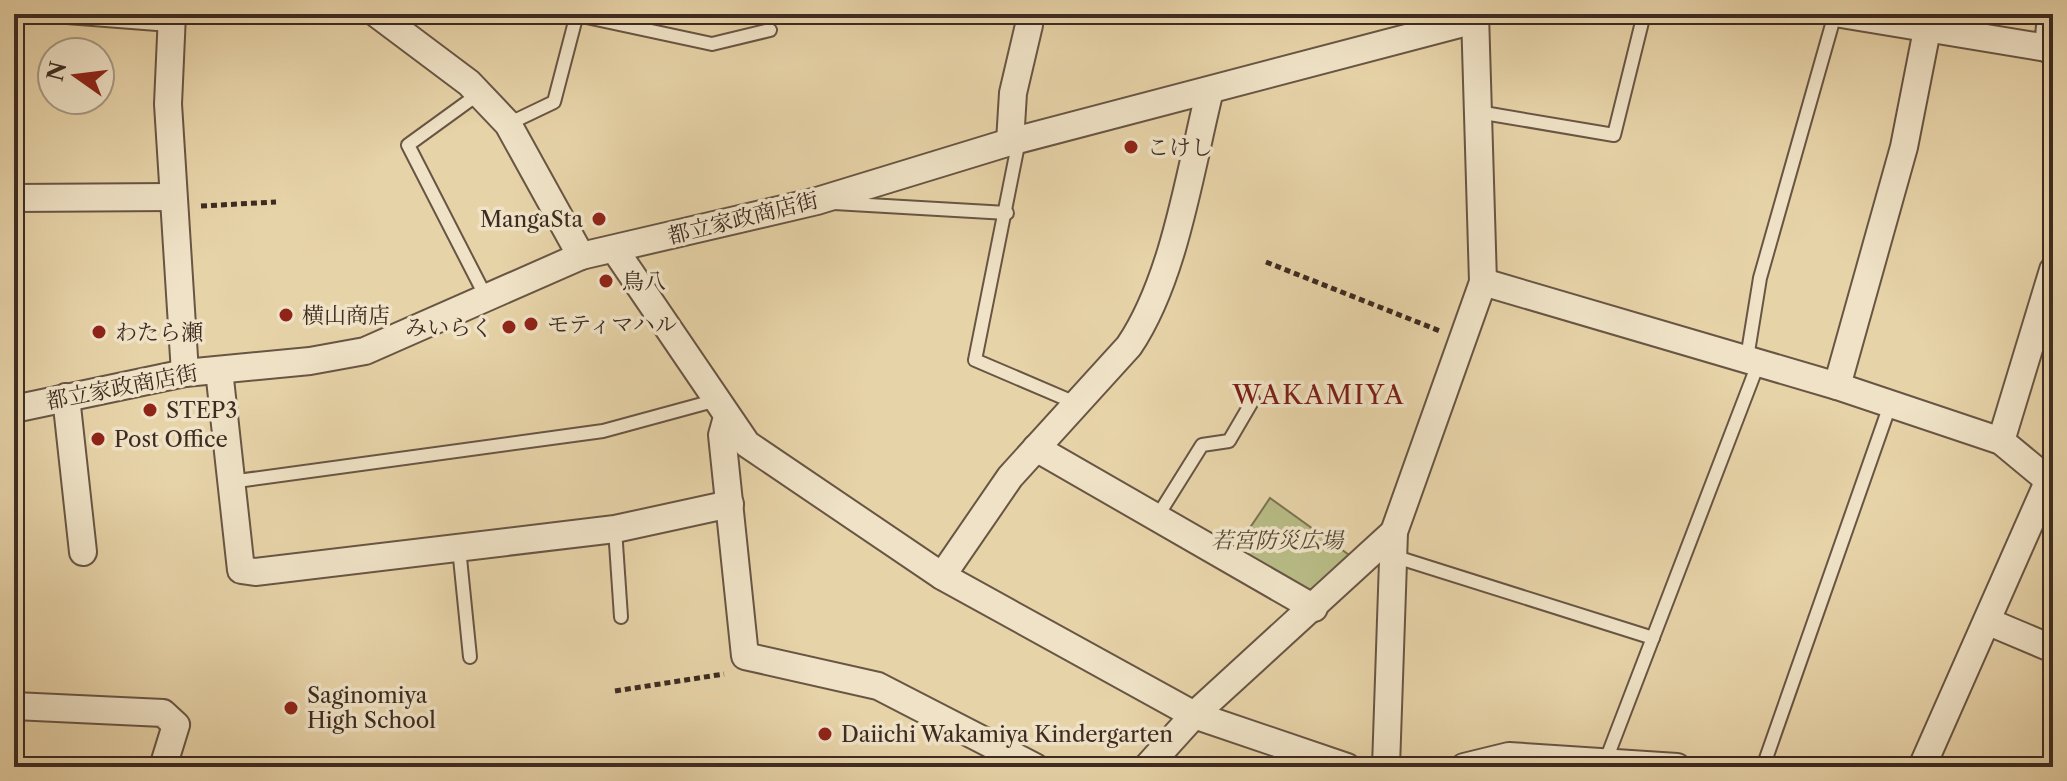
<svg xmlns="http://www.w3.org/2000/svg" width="2067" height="781" viewBox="0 0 2067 781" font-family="'Libre Caslon Text','Noto Serif JP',serif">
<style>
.green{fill:#b8bc86;stroke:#7a7454;stroke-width:2}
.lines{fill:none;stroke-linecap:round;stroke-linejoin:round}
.service-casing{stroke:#685544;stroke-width:16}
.minor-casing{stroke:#685544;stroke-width:30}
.path{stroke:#3d2b22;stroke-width:5;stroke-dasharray:6 4;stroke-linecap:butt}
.service{stroke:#efe2c6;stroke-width:12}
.minor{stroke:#efe2c6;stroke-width:26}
.poi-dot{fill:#8f2418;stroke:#efe2c6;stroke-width:3}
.labels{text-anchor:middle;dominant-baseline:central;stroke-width:7;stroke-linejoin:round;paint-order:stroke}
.poi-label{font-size:22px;fill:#3d2b22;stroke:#efe2c6;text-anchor:start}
.street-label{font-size:22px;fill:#3d2b22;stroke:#efe2c6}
.park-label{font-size:22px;font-style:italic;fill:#564836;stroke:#efe2c6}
.quarter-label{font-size:26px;letter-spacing:2px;fill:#7a1f14;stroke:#efe2c6}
</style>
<rect width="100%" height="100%" fill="#e7d3a8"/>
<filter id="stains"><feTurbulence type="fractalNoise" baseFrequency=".0025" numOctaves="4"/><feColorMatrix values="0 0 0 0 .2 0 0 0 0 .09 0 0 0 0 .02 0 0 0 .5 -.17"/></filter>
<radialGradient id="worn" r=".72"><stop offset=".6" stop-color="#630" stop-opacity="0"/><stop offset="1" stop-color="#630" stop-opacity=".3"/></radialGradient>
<path class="green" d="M1270 498 1352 557 1310 592 1235 550Z"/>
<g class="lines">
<defs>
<g id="service">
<path d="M28 14 170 25"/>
<path d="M577 15 712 44 770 30"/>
<path d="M477 95 408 145 486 297"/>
<path d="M1478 112 1614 135 1644 14"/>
<path d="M508 124 554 102 577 14"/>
<path d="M1019 140 975 360 1078 404"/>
<path d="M834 203 1007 213"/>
<path d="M1747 358 1760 278 1835 14"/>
<path d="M230 482 603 431 717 400"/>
<path d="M1157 517 1202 445 1229 441 1253 400"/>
<path d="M615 529 621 617"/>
<path d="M459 548 470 657"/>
<path d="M1393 556 1653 638"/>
<path d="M1606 760 1758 364"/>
<path d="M1763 767 1890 405"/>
</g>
<g id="minor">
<path d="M172 14 168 104 185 373"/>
<path d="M377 14 469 83 508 124 581 256"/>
<path d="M1841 14 2053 49"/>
<path d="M2048 49 2051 14"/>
<path d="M1010 142 1013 93 1029 25 1028 14"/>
<path d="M14 198 172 197"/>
<path d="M615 250 747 444 942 576 1194 715 1347 767"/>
<path d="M1483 282 1837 386 2001 441 2053 484"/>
<path d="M219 370 241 570 255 572 615 529 730 504"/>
<path d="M1837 386 1904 147 1927 30"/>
<path d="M66 397 83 552"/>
<path d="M14 409 185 373 310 361 365 351 581 256 817 201 1010 142 1475 20"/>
<path d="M727 417 722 435 745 656 878 686 1035 767"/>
<path d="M2001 441 2053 270"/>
<path d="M1036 448 1314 608"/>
<path d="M942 576 1010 477 1129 346C1175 278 1190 170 1210 90"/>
<path d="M1989 622 2053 649"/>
<path d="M14 706 163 713 176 725 163 767"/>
<path d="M1147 767 1194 715 1394 532"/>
<path d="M1386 767 1394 532 1483 282 1475 14"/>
<path d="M1464 767 1509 756 1677 767"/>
<path d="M1922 767 2048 482"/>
</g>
</defs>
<use href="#service" class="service-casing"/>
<use href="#minor" class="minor-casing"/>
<g class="path">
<path d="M201 206 276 202"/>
<path d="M1266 262 1440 331"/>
<path d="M615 691 724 674"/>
</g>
<use href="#service" class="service"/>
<use href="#minor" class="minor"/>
</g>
<g class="poi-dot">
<circle cx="1131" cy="147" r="8"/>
<circle cx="599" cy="219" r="8"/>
<circle cx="606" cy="281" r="8"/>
<circle cx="286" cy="315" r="8"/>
<circle cx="531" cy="324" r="8"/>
<circle cx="509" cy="327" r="8"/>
<circle cx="99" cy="332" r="8"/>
<circle cx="150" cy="410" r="8"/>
<circle cx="98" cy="439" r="8"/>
<circle cx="291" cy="708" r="8"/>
<circle cx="825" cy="734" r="8"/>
</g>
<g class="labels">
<g class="poi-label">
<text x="1147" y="147">こけし</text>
<text x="583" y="219" text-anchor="end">MangaSta</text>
<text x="622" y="281">鳥八</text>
<text x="302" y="315">横山商店</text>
<text x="547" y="324">モティマハル</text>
<text x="493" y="327" text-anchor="end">みいらく</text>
<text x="115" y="332">わたら瀬</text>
<text x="166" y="410">STEP3</text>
<text x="114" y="439">Post Office</text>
<text x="307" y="695">Saginomiya<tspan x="307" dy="25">High School</tspan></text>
<text x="841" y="734">Daiichi Wakamiya Kindergarten</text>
</g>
<g class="street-label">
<text transform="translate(743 218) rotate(-14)">都立家政商店街</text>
<text transform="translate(122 387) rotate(-11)">都立家政商店街</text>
</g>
<g class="park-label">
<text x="1277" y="540">若宮防災広場</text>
</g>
<g class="quarter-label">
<text x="1319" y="395">WAKAMIYA</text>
</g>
</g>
<rect width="2067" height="781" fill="none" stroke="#e7d3a8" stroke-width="48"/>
<rect x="16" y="16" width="2035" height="749" fill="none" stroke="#3d2b22" stroke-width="4"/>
<rect x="24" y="24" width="2019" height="733" fill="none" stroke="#3d2b22" stroke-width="2"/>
<g transform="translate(76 76) rotate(284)"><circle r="38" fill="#efe2c6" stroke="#a89984" stroke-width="2"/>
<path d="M0-6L14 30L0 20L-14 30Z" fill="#8f2418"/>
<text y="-12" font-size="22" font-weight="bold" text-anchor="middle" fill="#3d2b22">N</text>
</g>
<rect width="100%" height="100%" filter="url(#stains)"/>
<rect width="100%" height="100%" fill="url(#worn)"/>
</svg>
